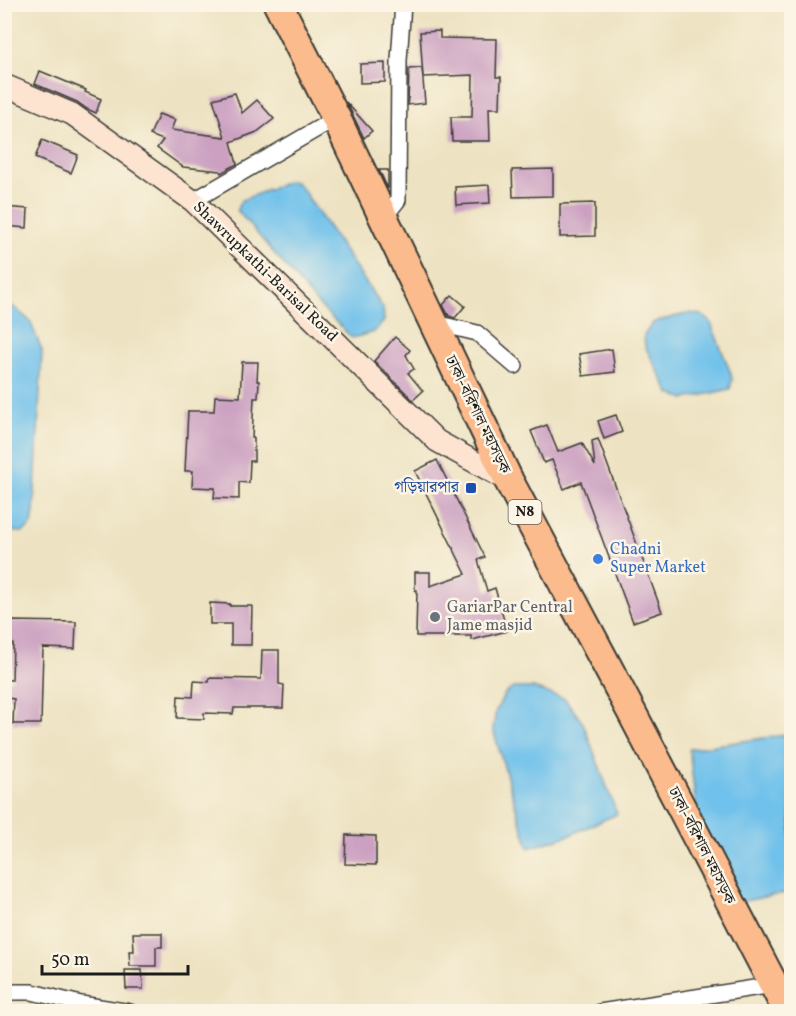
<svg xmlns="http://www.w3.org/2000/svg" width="796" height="1016" viewBox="0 0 796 1016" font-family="Vollkorn,'Noto Serif Bengali',serif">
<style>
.water{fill:#6fc1eb;stroke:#466e84;stroke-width:1.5}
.building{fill:#cba0c1}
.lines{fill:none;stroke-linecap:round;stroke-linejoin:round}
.street-casing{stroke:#3b3a35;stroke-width:18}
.secondary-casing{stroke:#3b3a35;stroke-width:24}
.highway-casing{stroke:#3b3a35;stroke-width:32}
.street{stroke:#fff;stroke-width:15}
.secondary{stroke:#fde4d1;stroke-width:21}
.highway{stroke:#fbbb8c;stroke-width:28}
.transit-dot{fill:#1a4fb4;stroke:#fcf5e5;stroke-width:2}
.shop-dot{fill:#3f7fe0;stroke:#fcf5e5;stroke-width:2}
.worship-dot{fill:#6b7280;stroke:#fcf5e5;stroke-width:2}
.labels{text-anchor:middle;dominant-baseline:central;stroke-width:5;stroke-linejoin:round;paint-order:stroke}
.shield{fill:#fcf5e5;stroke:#5f5d58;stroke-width:1.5}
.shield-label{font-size:15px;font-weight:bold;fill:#1c1c1c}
.street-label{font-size:16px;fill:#1c1c1c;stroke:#fcf5e5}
.transit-label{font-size:16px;fill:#164399;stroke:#fcf5e5;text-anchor:end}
.shop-label{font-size:16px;fill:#366cbe;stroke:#fcf5e5;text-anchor:start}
.worship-label{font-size:16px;fill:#5b616d;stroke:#fcf5e5;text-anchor:start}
</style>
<rect width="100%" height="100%" fill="#fcf5e5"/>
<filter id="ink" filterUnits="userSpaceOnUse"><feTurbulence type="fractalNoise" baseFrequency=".0167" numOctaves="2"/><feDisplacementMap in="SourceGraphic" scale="12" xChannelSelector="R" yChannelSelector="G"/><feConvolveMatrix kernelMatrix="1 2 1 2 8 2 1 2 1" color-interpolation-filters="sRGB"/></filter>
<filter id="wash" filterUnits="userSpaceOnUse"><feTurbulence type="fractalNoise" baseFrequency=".008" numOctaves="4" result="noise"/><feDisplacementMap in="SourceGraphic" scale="24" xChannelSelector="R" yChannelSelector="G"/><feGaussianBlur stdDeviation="1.35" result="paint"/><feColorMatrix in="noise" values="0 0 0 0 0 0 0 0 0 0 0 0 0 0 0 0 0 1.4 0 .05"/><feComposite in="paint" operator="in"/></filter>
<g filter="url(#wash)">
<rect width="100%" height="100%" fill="#ede2c1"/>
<g class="water">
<path d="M289 181 295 182 301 187 383 308 384 321 374 332 352 338 315 301 237 210 239 204 242 200Z"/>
<path d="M5 304 12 306 30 321 42 351 34 511 32 525 23 532 5 531Z"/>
<path d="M690 313 701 315 710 321 730 371 732 379 730 389 685 399 670 394 645 346 644 335 654 322Z"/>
<path d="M513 688H533L565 699 583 723 617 814 570 835 529 848 518 814 493 729 496 710 505 694Z"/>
<path d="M791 734V892L739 902 705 860 695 798 689 749Z"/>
</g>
<g id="blocks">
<g class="building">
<path d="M440 31V38L497 39 496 77H501L500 108H489L490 141H452L451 117H472L473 75 423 77 420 32Z"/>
<path d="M385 63V82L360 83V64Z"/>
<path d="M422 68 425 103 408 105 409 69Z"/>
<path d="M40 71 86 90 85 92 101 99 96 113 87 109 77 102 35 84Z"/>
<path d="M235 93 242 113 257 100 274 119 257 132 231 142 237 164 221 173 220 171 183 167 157 148 163 140 150 135 159 114 175 120 171 130 225 137 213 99Z"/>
<path d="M346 102 372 131 364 138 351 111Z"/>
<path d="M42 140 78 155 71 173 35 158Z"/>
<path d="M553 169V196L513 197 512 170Z"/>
<path d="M379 170H388V189Z"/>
<path d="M489 185 490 203 456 205 455 187Z"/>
<path d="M595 203V236L560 237V204Z"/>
<path d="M4 207 28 209 27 228 4 226Z"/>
<path d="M452 295 465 306 455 318 449 316 443 305Z"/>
<path d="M395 337 410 350 406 355 414 369 408 373 423 391 413 400 374 361Z"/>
<path d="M612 349 615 372 583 376 579 354Z"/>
<path d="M242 362H258L257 381H259L258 398H254L252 438H254V461H250L249 483 239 482V499L214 498 215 488 192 487 193 471H185L188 411H214L215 396 240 397Z"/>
<path d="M616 415 622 432 604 439 598 421Z"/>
<path d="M547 425 558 452 582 443 595 466 592 441 598 439 662 612 633 622 581 482 564 489 552 460 544 463 531 431Z"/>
<path d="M437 460 485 557 478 560 487 591 495 588 507 631 472 640 471 636H416L417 590H415V572H430V586L466 574 415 471Z"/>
<path d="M210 603 230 604V606H252L251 645H231V624H210Z"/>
<path d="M10 621 76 622 75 649 43 648 41 724H13L14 699 7 698V680H12L13 644H9Z"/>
<path d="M262 650H279V684L284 685 283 708H234L233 714 204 713V719L177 718 178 696 193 697 194 681 209 682V678L261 679Z"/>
<path d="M346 835 376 836V865L345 864Z"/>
<path d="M133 933H162V947H156V966H130L129 951H134Z"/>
<path d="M125 970H142L143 989H126Z"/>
</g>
</g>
</g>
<g filter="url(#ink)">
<use href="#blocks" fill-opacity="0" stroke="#3b3a35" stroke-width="1.5"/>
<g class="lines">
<defs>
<g id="street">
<path d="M193 201 336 118"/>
<path d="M383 219 398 200 399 60 403 4"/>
<path d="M434 321 444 325 477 333 515 366"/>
<path d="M4 992H32L81 1004 130 1012"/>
<path d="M600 1012 773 985"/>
</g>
<path id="secondary" d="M4 85 72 114 193 201 437 441 509 481"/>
<path id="highway" d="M278 4 336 118 509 481 632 713 788 1012"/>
</defs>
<use href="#street" class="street-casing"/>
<use href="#secondary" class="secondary-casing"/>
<use href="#highway" class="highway-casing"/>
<use href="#street" class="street"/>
<use href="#secondary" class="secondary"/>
<use href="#highway" class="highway"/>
</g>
</g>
<rect class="transit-dot" x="465" y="482" width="12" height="12" rx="3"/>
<circle class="shop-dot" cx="598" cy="559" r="6"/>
<circle class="worship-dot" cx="435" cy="617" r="6"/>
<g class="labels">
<rect class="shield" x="508.5" y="500" width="33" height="24" rx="4.5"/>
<g class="shield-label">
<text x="525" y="512">N8</text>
</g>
<g class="street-label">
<text transform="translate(265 272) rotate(44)">Shawrupkathi-Barisal Road</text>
<text transform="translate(477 415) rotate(64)">ঢাকা-বরিশাল মহাসড়ক</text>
<text transform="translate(701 846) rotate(63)">ঢাকা-বরিশাল মহাসড়ক</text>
</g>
<g class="transit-label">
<text x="459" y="488">গড়িয়ারপার</text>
</g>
<g class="shop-label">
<text x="610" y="550">Chadni<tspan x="610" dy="18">Super Market</tspan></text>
</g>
<g class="worship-label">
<text x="447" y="608">GariarPar Central<tspan x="447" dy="18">Jame masjid</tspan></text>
</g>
</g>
<rect width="796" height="1016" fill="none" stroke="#fcf5e5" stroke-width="24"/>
<path d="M42 965v9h146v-9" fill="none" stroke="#1c1c1c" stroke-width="3"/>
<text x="51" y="965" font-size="18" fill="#1c1c1c" stroke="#fcf5e5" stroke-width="4.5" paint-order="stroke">50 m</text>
</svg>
